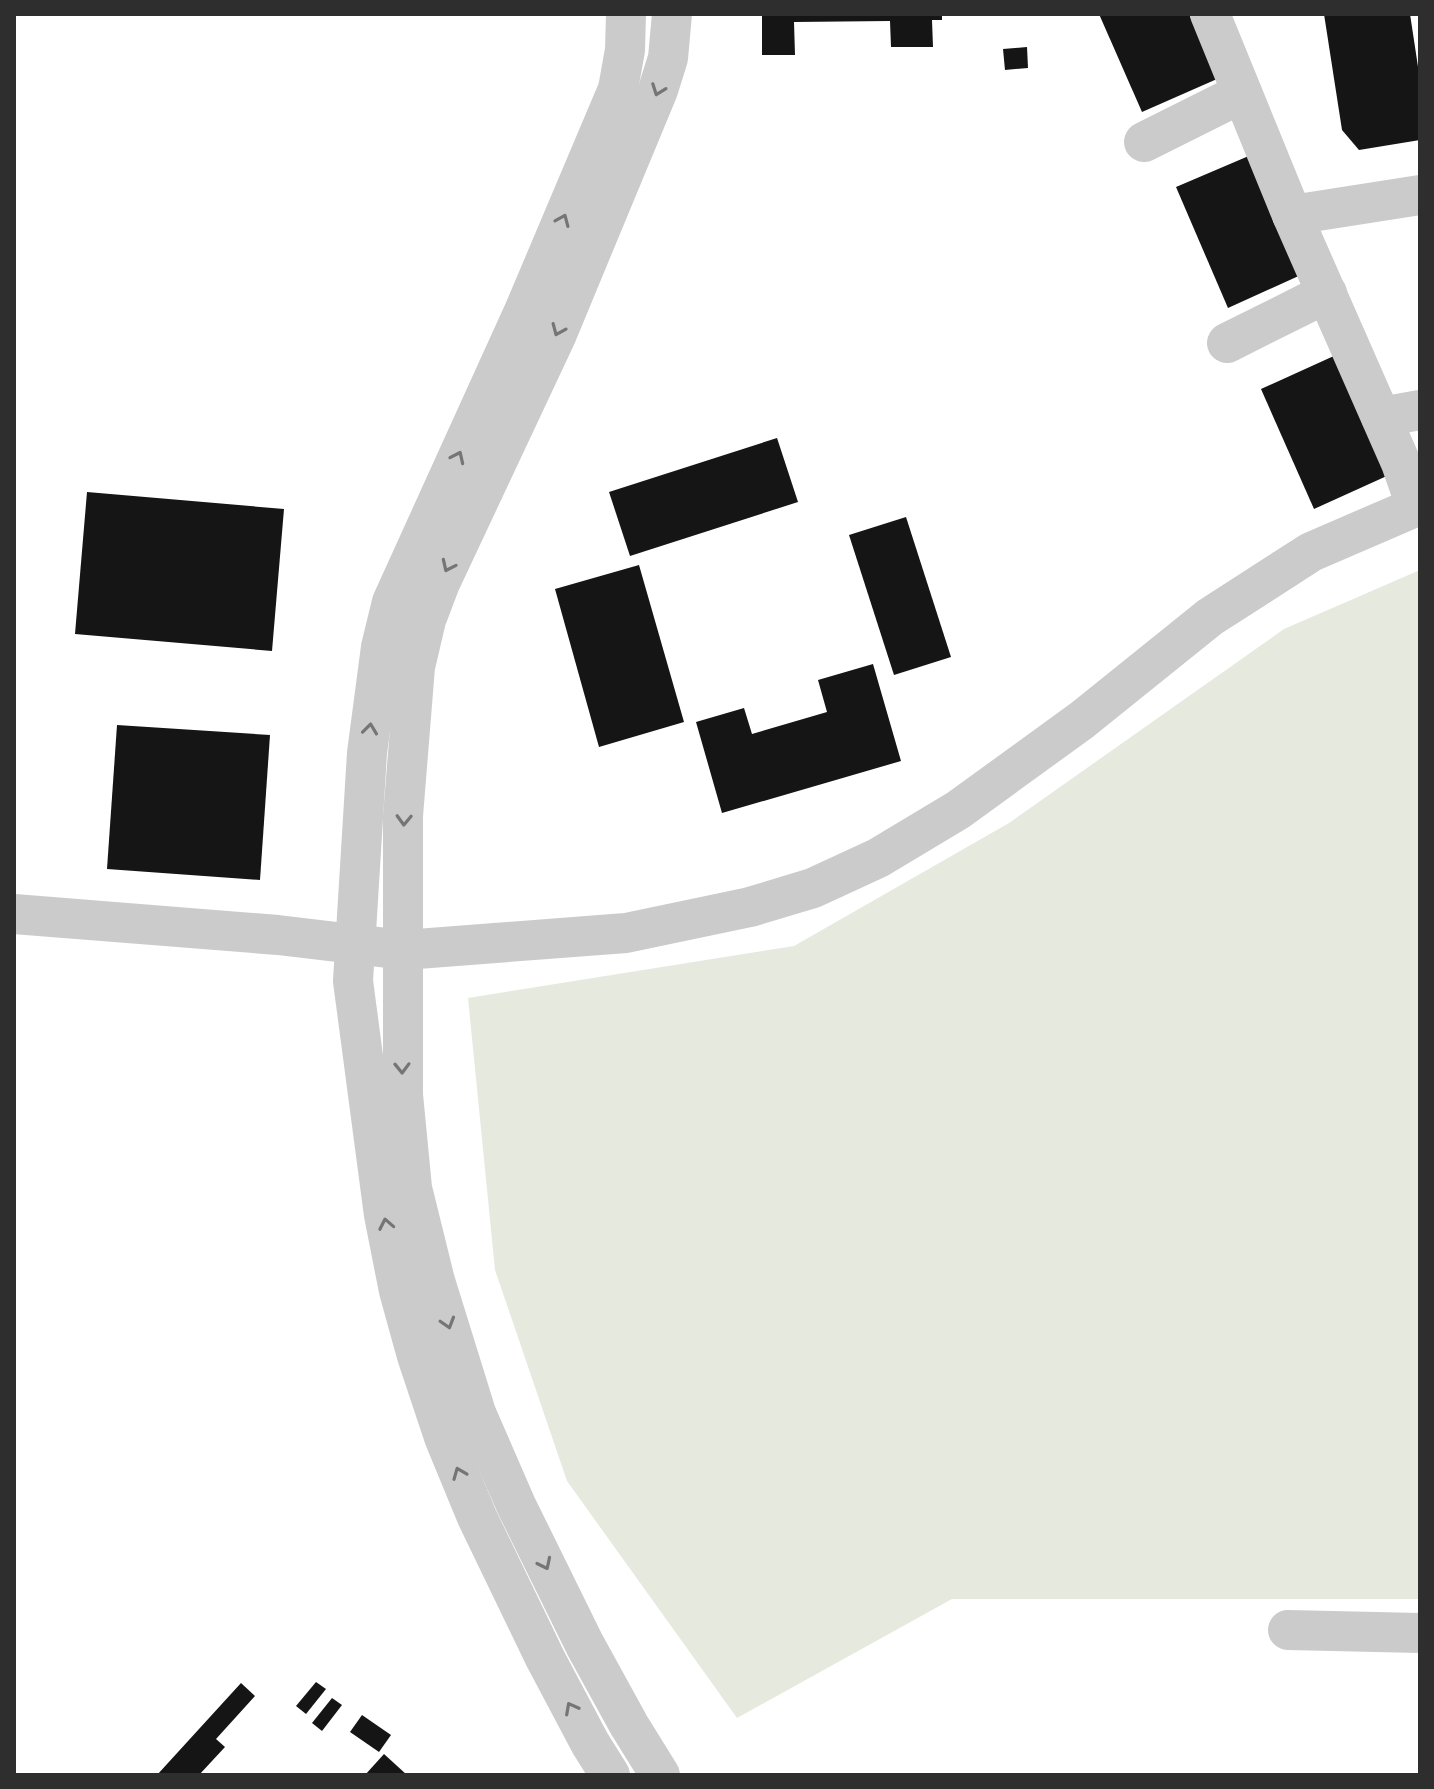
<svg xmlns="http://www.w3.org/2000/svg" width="1434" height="1789" viewBox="0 0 1434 1789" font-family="Rubik,sans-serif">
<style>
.green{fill:#e6eade}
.building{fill:#151515}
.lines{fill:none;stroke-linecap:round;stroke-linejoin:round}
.minor{stroke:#cbcbcb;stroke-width:40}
.oneway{stroke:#757575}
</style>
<rect width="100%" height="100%" fill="#fff"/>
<path class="green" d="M1420 570V1599H952L737 1718 567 1481 495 1270 468 998 794 946 1009 823 1284 629Z"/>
<g class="building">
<path d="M762 14H942V20H932L933 47H891L890 21 794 22 795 55H762Z"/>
<path d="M1099 14H1189L1217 79 1142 112Z"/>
<path d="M1324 14H1410L1420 80V140L1359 150 1342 130Z"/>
<path d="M1027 47 1028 68 1005 70 1003 49Z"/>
<path d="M1251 155 1303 274 1228 308 1176 187Z"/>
<path d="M1336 355 1389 475 1314 509 1261 389Z"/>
<path d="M777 438 798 502 630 556 609 492Z"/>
<path d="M87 492 284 509 272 651 75 634Z"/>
<path d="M906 517 951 657 894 675 849 535Z"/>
<path d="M639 565 684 722 599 747 555 589Z"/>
<path d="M873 664 901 761 722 813 696 722 744 708 752 734 827 712 818 680Z"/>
<path d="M117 725 270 735 260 880 107 869Z"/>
<path d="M316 1682 326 1689 306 1714 296 1706Z"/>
<path d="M241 1683 255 1696 216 1739 225 1747 199 1775H157Z"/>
<path d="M332 1698 342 1705 322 1731 312 1723Z"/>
<path d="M362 1715 391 1735 379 1752 350 1732Z"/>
<path d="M384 1754 407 1775H365Z"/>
</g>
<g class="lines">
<g class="minor">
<path d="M1210 14 1292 215 1401 463 1416 506"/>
<path d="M1144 142 1242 93"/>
<path d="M1292 215 1420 195"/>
<path d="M1227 343 1327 293"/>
<path d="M1381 417 1420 410"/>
<path d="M14 914 278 935 404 950 626 933 750 907 813 888 878 858 958 810 1082 720 1210 617 1311 552 1420 505"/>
<path d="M1288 1630 1420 1633"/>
<path d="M610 1775 590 1743 545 1658 477 1517 444 1437 417 1356 399 1291 384 1215 353 981 367 753 381 647 392 602 525 309 618 89 625 50 626 14"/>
<path d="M660 1775 629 1725 585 1645 516 1505 476 1413 435 1281 412 1188 403 1095V816L415 667 426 620 440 583 556 336 658 90 668 58 672 14"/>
</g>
</g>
<defs><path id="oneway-chevron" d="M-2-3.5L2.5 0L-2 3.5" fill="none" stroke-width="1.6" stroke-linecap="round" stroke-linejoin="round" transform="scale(2)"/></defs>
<g class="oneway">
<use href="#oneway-chevron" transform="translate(658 90) rotate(110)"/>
<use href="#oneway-chevron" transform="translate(563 220) rotate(-67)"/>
<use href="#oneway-chevron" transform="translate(558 330) rotate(113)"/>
<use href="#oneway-chevron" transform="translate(458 457) rotate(-65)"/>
<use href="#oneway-chevron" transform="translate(448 566) rotate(115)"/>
<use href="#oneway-chevron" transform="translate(370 729) rotate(-83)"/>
<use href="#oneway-chevron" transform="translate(404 820) rotate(92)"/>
<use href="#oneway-chevron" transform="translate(402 1068) rotate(89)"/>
<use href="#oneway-chevron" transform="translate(386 1224) rotate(-101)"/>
<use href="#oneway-chevron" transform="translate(448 1323) rotate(73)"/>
<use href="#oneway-chevron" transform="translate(459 1473) rotate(-112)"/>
<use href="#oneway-chevron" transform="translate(545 1564) rotate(64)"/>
<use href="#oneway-chevron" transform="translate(571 1708) rotate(-118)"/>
</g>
<rect width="1434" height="1789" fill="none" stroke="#2e2e2e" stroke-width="32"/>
</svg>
